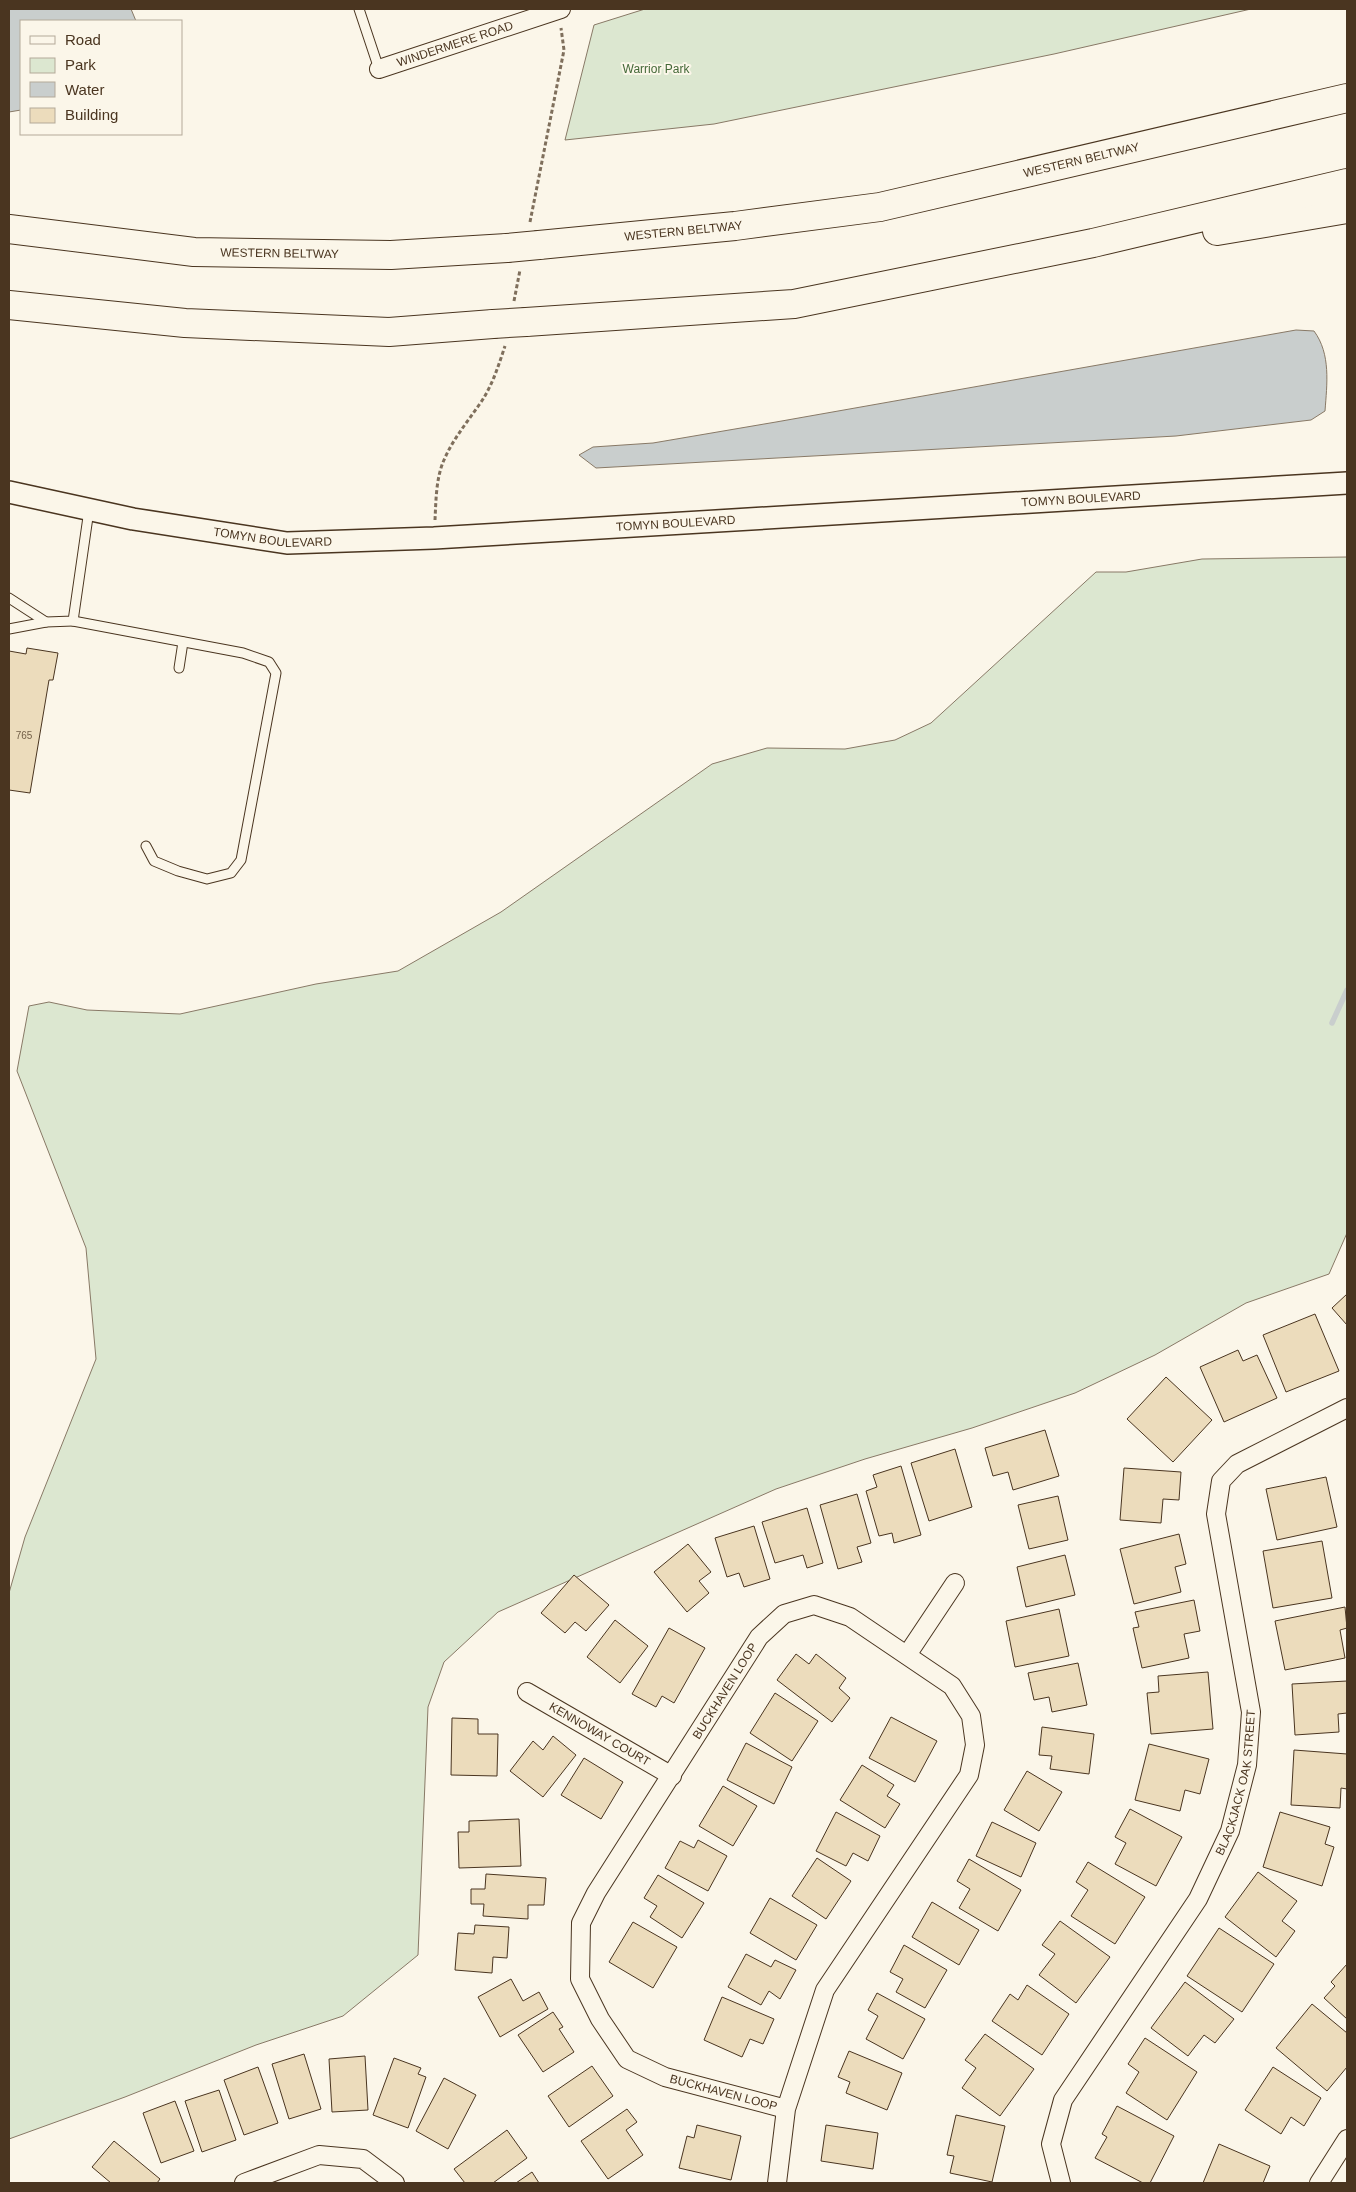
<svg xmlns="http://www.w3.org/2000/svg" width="1356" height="2192" viewBox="0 0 1356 2192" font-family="Helvetica,sans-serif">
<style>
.green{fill:#dce7d0;stroke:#887966}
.water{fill:#c9cecd;stroke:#887966}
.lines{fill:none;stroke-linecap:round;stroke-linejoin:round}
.stream{stroke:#c9cecd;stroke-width:5.5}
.building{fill:#ecdcbc;stroke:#4a3520}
.service-casing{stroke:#4a3520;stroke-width:11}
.minor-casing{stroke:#4a3520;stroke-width:20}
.tertiary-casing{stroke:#4a3520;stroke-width:24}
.motorway-casing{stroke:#4a3520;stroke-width:30}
.path{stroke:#7f6f5c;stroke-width:3;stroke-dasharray:4 2.5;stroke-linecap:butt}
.service{stroke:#fbf6e9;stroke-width:9}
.minor{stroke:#fbf6e9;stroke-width:18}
.tertiary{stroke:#fbf6e9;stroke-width:21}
.motorway{stroke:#fbf6e9;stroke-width:28}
.motorway-bridge-casing{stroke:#4a3520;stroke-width:30;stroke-linecap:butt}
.motorway-bridge{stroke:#fbf6e9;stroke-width:28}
.labels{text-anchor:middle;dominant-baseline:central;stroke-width:4;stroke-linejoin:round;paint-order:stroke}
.number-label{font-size:10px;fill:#725f47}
.street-label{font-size:12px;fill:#4a3520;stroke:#fbf6e9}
.park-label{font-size:12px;fill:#436837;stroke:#fbf6e9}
</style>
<rect width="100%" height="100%" fill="#fbf6e9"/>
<g class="green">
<path d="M645 9H1251L1054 54 714 124 565 140 594 25Z"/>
<path d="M1347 557V1233L1329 1274 1246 1303 1155 1355 1075 1393 972 1428 865 1459 776 1489 498 1612 444 1662 428 1707 418 1955 343 2016 256 2045 125 2097 9 2139V1593L25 1537 96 1359 86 1248 17 1071 29 1006 49 1002 87 1010 180 1014 316 984 398 971 501 912 712 764 767 748 845 749 895 740 931 723 1096 572H1126L1202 559Z"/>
</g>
<g class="water">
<path d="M9 9H131L136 21H21V110L9 112Z"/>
<path d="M1296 330 1314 331C1331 354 1327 384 1325 411L1311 420 1176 436 596 468 579 455 593 447 653 443 776 422Z"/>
</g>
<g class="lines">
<path class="stream" d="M1332 1023 1347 990"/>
</g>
<g class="building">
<path d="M27 648 58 653 53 680H49L30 793 9 790V651L26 654Z"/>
<path d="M1347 1294V1325L1332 1308Z"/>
<path d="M1315 1314 1339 1371 1286 1392 1263 1335Z"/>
<path d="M1238 1350 1243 1361 1257 1355 1277 1398 1224 1422 1200 1367Z"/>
<path d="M1166 1377 1212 1420 1173 1462 1127 1419Z"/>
<path d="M1045 1430 1059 1476 1013 1490 1008 1472 993 1476 985 1448Z"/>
<path d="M955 1449 972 1507 929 1521 911 1463Z"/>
<path d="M901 1466 921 1535 894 1543 892 1533 879 1536 866 1491 877 1487 873 1475Z"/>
<path d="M1124 1468 1181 1472 1179 1500 1163 1499 1161 1523 1120 1520Z"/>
<path d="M1326 1477 1337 1527 1277 1540 1266 1489Z"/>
<path d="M857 1494 871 1543 857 1547 862 1562 838 1569 820 1505Z"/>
<path d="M1058 1496 1068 1540 1029 1549 1018 1505Z"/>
<path d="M807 1508 823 1563 807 1568 803 1555 775 1563 762 1522Z"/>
<path d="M754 1526 770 1579 744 1587 739 1573 727 1577 715 1538Z"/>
<path d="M1179 1534 1186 1564 1175 1567 1181 1592 1134 1604 1120 1549Z"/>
<path d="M1322 1541 1332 1598 1273 1608 1263 1551Z"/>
<path d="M688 1544 711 1572 699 1581 709 1593 687 1612 654 1572Z"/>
<path d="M1065 1555 1075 1595 1026 1607 1017 1567Z"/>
<path d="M574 1575 609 1605 586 1631 575 1622 565 1633 541 1613Z"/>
<path d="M1194 1600 1200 1631 1184 1634 1189 1658 1142 1668 1133 1628 1139 1627 1135 1612Z"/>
<path d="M1345 1607 1347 1628 1340 1630 1345 1658 1285 1670 1275 1621Z"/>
<path d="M1059 1609 1069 1656 1015 1667 1006 1621Z"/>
<path d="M615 1620 648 1646 620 1683 587 1657Z"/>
<path d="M669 1628 705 1648 674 1703 662 1696 656 1707 632 1694Z"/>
<path d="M796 1654 809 1664 816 1654 846 1678 839 1688 850 1698 832 1722 777 1680Z"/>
<path d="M1078 1663 1087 1705 1052 1712 1049 1697 1034 1700 1028 1673Z"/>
<path d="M1208 1672 1213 1729 1151 1734 1147 1693 1159 1692 1158 1676Z"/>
<path d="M1347 1681V1713L1338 1714 1339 1732 1295 1735 1292 1684Z"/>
<path d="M775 1693 818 1721 792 1761 750 1733Z"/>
<path d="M891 1717 937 1741 915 1782 869 1758Z"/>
<path d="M452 1718 478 1719V1734H498L497 1776 451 1775Z"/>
<path d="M1042 1727 1094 1734 1089 1774 1050 1769 1052 1756 1039 1755Z"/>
<path d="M553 1736 576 1755 543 1797 510 1771 533 1741 543 1750Z"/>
<path d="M746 1743 792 1767 774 1804 727 1780Z"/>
<path d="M1149 1744 1209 1759 1200 1794 1185 1790 1180 1811 1135 1800Z"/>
<path d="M1294 1750 1347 1754V1789L1341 1788 1340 1808 1291 1805Z"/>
<path d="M584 1758 623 1782 601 1819 561 1795Z"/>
<path d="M862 1765 894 1785 887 1796 900 1804 885 1828 840 1800Z"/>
<path d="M1027 1771 1062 1792 1039 1831 1004 1810Z"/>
<path d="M723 1786 757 1806 733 1846 699 1826Z"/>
<path d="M1130 1809 1182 1837 1156 1886 1115 1864 1126 1843 1115 1837Z"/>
<path d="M836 1812 880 1836 868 1861 853 1853 846 1866 816 1851Z"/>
<path d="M1280 1812 1330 1827 1325 1844 1334 1847 1322 1886 1263 1867Z"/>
<path d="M519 1819 521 1866 459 1868 458 1832H469V1821Z"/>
<path d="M992 1822 1036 1843 1021 1877 976 1856Z"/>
<path d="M698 1840 727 1856 708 1891 665 1868 680 1841 694 1848Z"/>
<path d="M817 1858 851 1881 826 1919 792 1896Z"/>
<path d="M969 1859 1021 1890 998 1931 959 1908 970 1889 957 1881Z"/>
<path d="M1088 1862 1145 1897 1115 1944 1071 1916 1088 1890 1076 1882Z"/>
<path d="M1258 1872 1297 1901 1282 1921 1295 1931 1276 1957 1225 1917Z"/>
<path d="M486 1874 546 1878 544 1905H528V1919L483 1916 484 1904H471V1889H485Z"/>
<path d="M658 1875 704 1903 682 1938 650 1917 657 1906 644 1898Z"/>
<path d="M770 1898 817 1925 796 1960 750 1933Z"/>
<path d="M932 1902 979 1930 959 1965 912 1937Z"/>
<path d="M1060 1921 1110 1957 1076 2003 1039 1975 1055 1954 1042 1945Z"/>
<path d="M633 1922 677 1947 653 1988 609 1962Z"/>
<path d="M475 1925 509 1927 507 1958 493 1957 492 1973 455 1970 458 1933 474 1934Z"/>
<path d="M1219 1928 1274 1964 1242 2012 1187 1976Z"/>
<path d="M904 1945 947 1970 925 2008 896 1992 903 1979 890 1972Z"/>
<path d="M746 1954 771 1967 775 1960 796 1970 780 1999 769 1991 761 2005 728 1987Z"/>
<path d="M1347 1964V2019L1324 1998 1335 1986 1331 1982Z"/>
<path d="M511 1979 523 2001 539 1992 548 2009 500 2037 478 1997Z"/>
<path d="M1185 1982 1234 2019 1215 2043 1204 2035 1188 2056 1151 2028Z"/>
<path d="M1027 1985 1069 2014 1042 2055 992 2021 1010 1994 1018 2000Z"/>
<path d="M877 1993 925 2019 903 2059 866 2039 878 2016 868 2010Z"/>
<path d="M722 1997 774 2019 763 2044 750 2039 742 2057 704 2040Z"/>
<path d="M1312 2004 1347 2033V2067L1327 2091 1276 2048Z"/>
<path d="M553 2012 563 2027 559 2029 574 2052 543 2072 518 2035Z"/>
<path d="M985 2034 1034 2069 1000 2116 962 2088 976 2068 965 2060Z"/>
<path d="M1145 2038 1197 2072 1167 2120 1126 2093 1139 2072 1128 2064Z"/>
<path d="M849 2051 902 2073 887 2110 846 2093 850 2082 838 2077Z"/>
<path d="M304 2054 321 2109 289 2119 272 2064Z"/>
<path d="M365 2056 368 2110 332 2112 329 2059Z"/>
<path d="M394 2058 421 2068 418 2074 426 2077 408 2128 373 2115Z"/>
<path d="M592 2066 613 2096 569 2127 548 2096Z"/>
<path d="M258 2067 278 2123 244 2135 224 2080Z"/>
<path d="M1273 2067 1321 2098 1304 2126 1291 2117 1281 2134 1245 2110Z"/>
<path d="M444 2078 476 2095 448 2149 416 2131Z"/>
<path d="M219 2090 236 2140 202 2152 185 2101Z"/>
<path d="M175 2101 194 2151 161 2163 143 2113Z"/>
<path d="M1117 2106 1174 2136 1150 2183H1143L1095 2158 1107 2137 1102 2134Z"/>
<path d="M627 2109 637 2122 626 2130 643 2155 608 2179 581 2141Z"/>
<path d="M956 2115 1005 2126 992 2182 950 2173 954 2156 947 2155Z"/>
<path d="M697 2125 741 2136 731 2180 679 2168 687 2136 694 2138Z"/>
<path d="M826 2125 878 2133 873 2169 821 2161Z"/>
<path d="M507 2130 527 2158 493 2183H465L454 2169Z"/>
<path d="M114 2141 160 2179 157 2183H111L92 2167Z"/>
<path d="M1219 2144 1270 2166 1263 2183H1203Z"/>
<path d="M532 2172 539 2183H516Z"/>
</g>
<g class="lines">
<defs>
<g id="service">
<path d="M359 9 379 69"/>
<path d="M9 598 46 622"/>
<path d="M73 621 243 653 269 662 276 673 241 860 231 873 207 879 178 871 154 861 146 846"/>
<path d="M9 629 46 622 73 621 89 510"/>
<path d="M179 668 183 642"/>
</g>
<g id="minor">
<path id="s1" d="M379 69 561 9"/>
<path d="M907 1655 955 1583"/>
<path id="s2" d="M527 1692 672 1776"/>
<path d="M244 2183 319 2155 363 2159 395 2183"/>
<path id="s3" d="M777 2183 786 2109 825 1990 969 1775 975 1745 971 1716 952 1686 850 1617 814 1605 784 1614 759 1637 596 1893 581 1923 580 1979 600 2019 627 2059 665 2077 786 2109"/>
<path id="s4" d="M1061 2183 1051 2144 1063 2100 1198 1899 1230 1831 1247 1765 1251 1712 1216 1514 1221 1481 1237 1464 1347 1408"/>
<path d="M1319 2183 1347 2139"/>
</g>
<g id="tertiary">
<path id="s5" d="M9 492 133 519 287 543 434 538 1347 483"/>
</g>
<g id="motorway">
<path id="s6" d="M9 229 194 252 391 255 507 248"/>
<path d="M1217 231 1347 209"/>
<path id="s7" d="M539 245 735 226 880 207 1347 98"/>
<path d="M9 305 185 323 389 332 493 324"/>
<path d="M526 322 794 304 1093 243 1347 183"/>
</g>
</defs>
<use href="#service" class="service-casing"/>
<use href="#minor" class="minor-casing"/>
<use href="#tertiary" class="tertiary-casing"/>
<use href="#motorway" class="motorway-casing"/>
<g class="path">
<path d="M530 222 564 50 561 28"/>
<path d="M514 301 520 270"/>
<path d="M435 520C436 500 436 478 444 460 453 439 466 424 479 405 492 387 498 367 505 346"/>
</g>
<use href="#service" class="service"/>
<use href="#minor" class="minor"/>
<use href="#tertiary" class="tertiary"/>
<use href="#motorway" class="motorway"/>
<defs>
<g id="motorway-bridge">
<path d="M507 248 539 245"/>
<path d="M493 324 526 322"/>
</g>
</defs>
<use href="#motorway-bridge" class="motorway-bridge-casing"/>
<use href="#motorway-bridge" class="motorway-bridge"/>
</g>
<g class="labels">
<g class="number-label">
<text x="24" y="735">765</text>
</g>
<g class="street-label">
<text stroke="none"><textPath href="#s1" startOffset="80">WINDERMERE ROAD</textPath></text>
<text stroke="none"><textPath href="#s7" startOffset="550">WESTERN BELTWAY</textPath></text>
<text stroke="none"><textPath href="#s7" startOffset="145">WESTERN BELTWAY</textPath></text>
<text stroke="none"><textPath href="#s6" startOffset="272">WESTERN BELTWAY</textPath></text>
<text stroke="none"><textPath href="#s5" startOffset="1078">TOMYN BOULEVARD</textPath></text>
<text stroke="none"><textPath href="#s5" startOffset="672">TOMYN BOULEVARD</textPath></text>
<text stroke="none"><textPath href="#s5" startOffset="268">TOMYN BOULEVARD</textPath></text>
<text transform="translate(725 1691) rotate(-58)">BUCKHAVEN LOOP</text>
<text stroke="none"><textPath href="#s2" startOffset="84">KENNOWAY COURT</textPath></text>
<text stroke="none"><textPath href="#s4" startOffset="452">BLACKJACK OAK STREET</textPath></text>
<text stroke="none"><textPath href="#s3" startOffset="1369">BUCKHAVEN LOOP</textPath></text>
</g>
<g class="park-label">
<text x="656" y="69">Warrior Park</text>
</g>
</g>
<rect width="1356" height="2192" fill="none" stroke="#4a3520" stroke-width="20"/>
<rect x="20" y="20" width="162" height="115" fill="#fbf6e9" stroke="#b4a999"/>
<rect x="30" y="36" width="25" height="8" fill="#fbf6e9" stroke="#b4a999"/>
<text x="65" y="45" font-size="15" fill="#4a3520">Road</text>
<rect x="30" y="58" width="25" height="15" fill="#dce7d0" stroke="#b4a999"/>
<text x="65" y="70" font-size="15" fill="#4a3520">Park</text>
<rect x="30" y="82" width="25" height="15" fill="#c9cecd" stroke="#b4a999"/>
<text x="65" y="95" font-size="15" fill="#4a3520">Water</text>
<rect x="30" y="108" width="25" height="15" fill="#ecdcbc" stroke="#b4a999"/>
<text x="65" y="120" font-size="15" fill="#4a3520">Building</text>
</svg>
